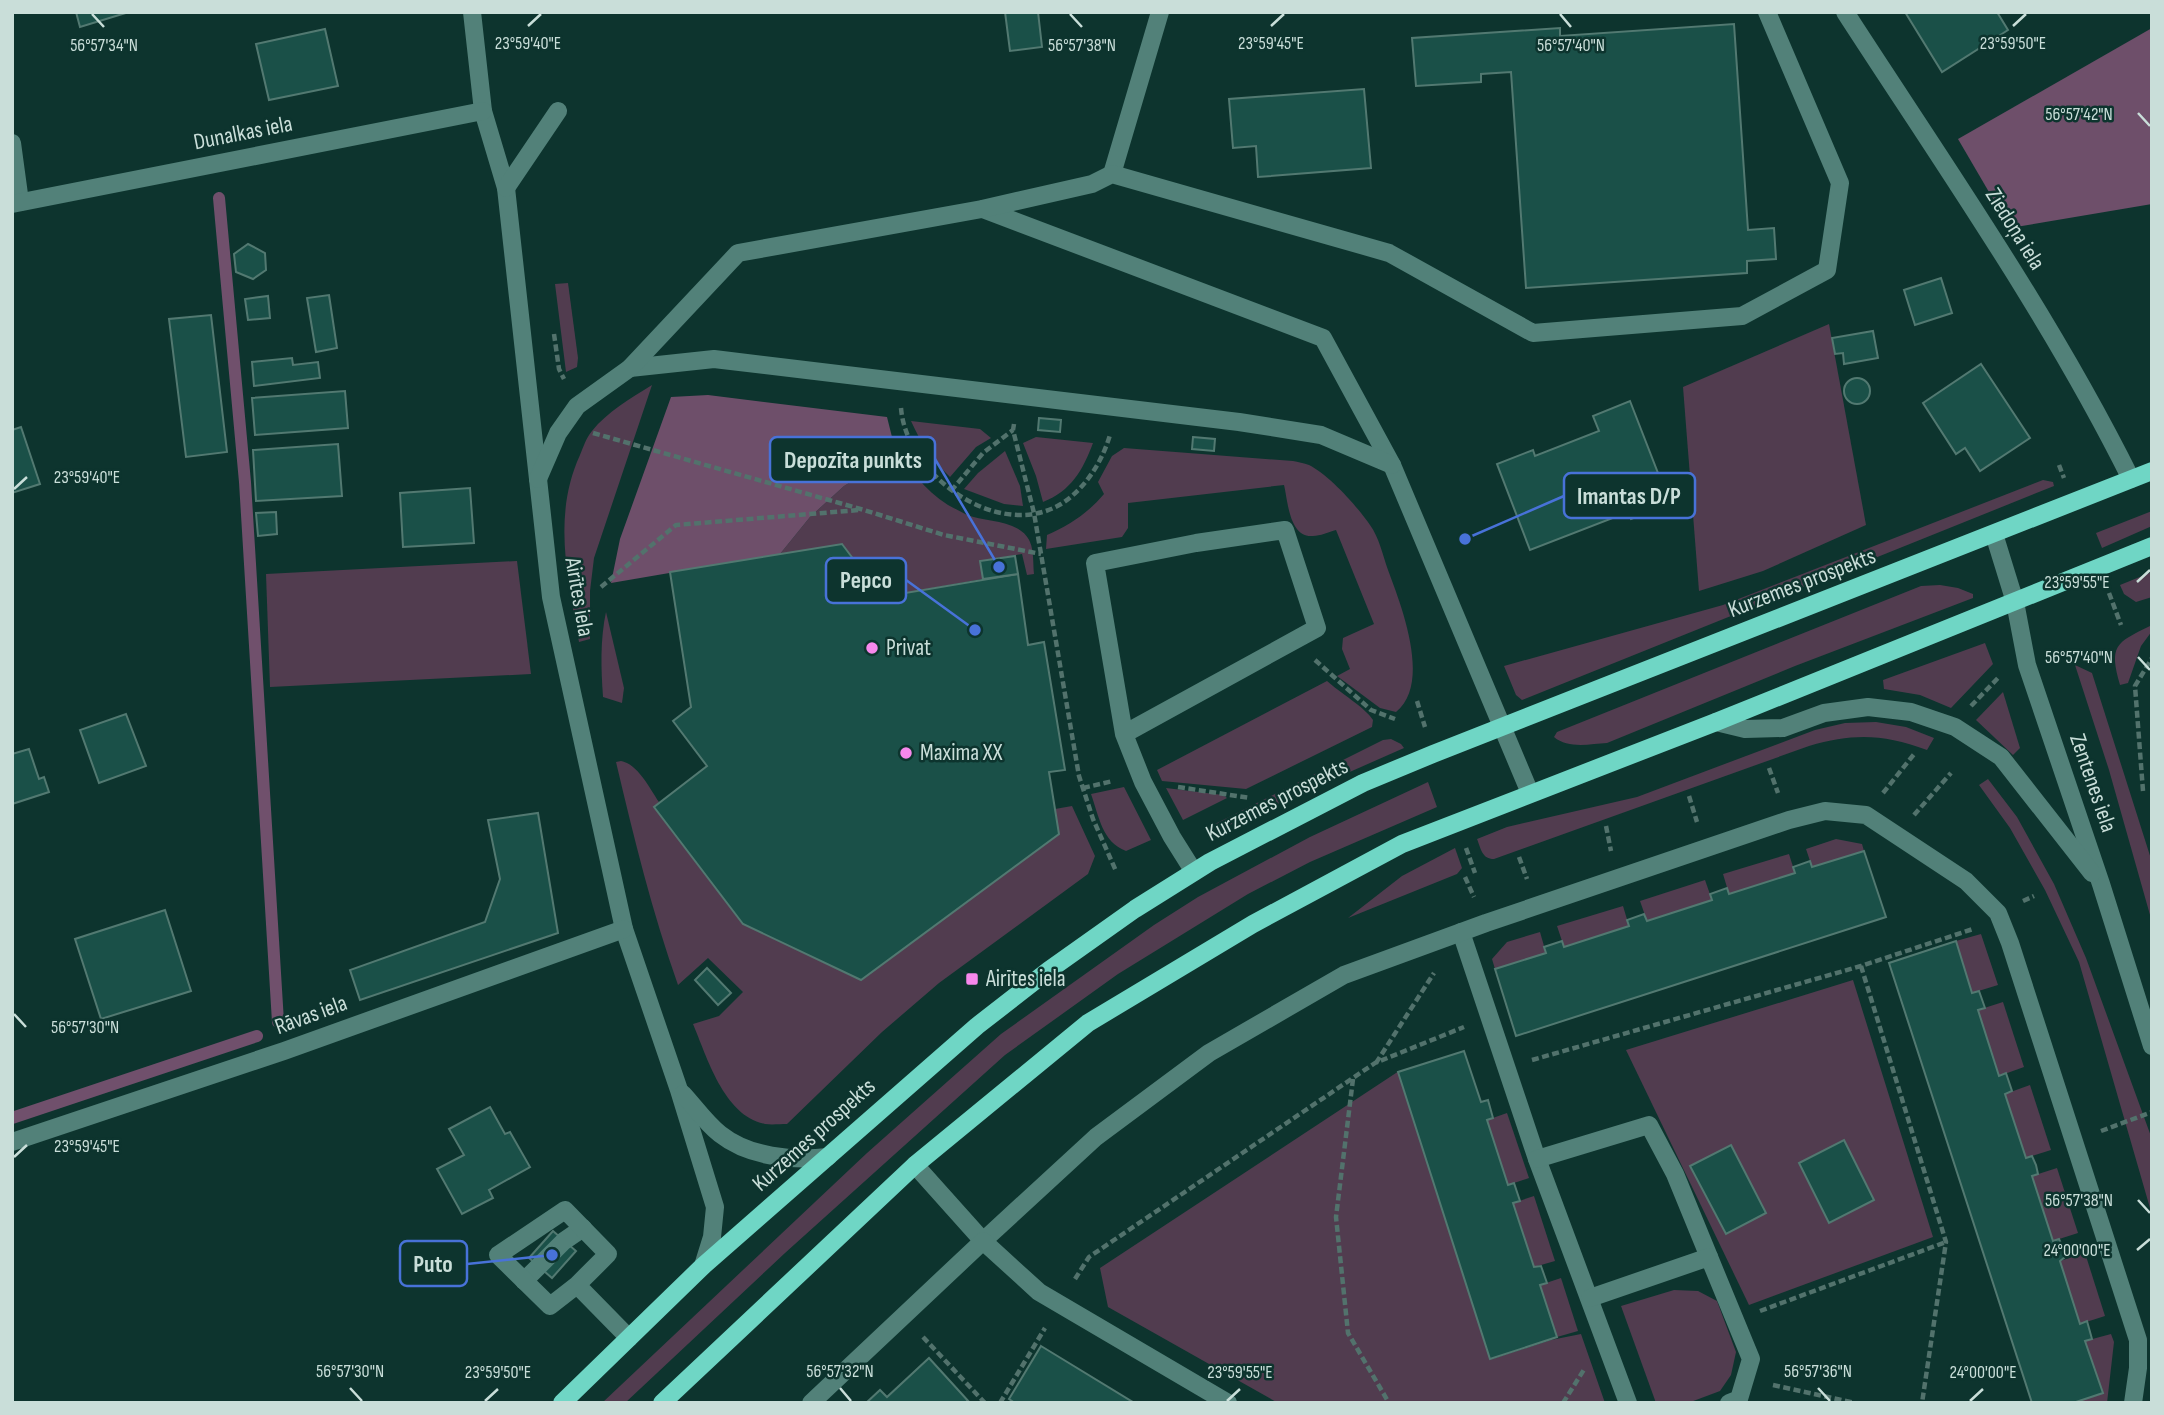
<svg xmlns="http://www.w3.org/2000/svg" width="2164" height="1415" viewBox="0 0 2164 1415" font-family="'Sofia Sans Condensed',sans-serif">
<style>
.green{fill:#513c4f}
.forest{fill:#6e4f6a}
.lines{fill:none;stroke-linecap:round;stroke-linejoin:round}
.stream{stroke:#70506c;stroke-width:12}
.building{fill:#1a5048;stroke:#527971;stroke-width:2}
.path{stroke:#52726c;stroke-width:4.5;stroke-dasharray:7 3.5;stroke-linecap:butt}
.minor{stroke:#528179;stroke-width:18}
.major{stroke:#6fd6c5;stroke-width:18}
.ticks{fill:none;stroke:#c9ded9;stroke-width:2.5}
.poi-dot{fill:#f788ec;stroke:#0d342e;stroke-width:2.5}
.labels{text-anchor:middle;dominant-baseline:central;stroke-width:5;stroke-linejoin:round;paint-order:stroke}
.street-label{font-size:23px;fill:#c9ded9;stroke:#0d342e}
.poi-label{font-size:23px;fill:#c9ded9;stroke:#0d342e;text-anchor:start}
.ticks-label{font-size:18px;text-anchor:middle;fill:#c9ded9;stroke:#0d342e;stroke-width:5;stroke-linejoin:round;paint-order:stroke}
.leader{fill:none;stroke:#4872d8;stroke-width:2.5}
.callout-dot{fill:#4872d8;stroke:#0d342e;stroke-width:2.5}
.callout{fill:#0d342e;stroke:#4872d8;stroke-width:2.5}
.callout-label{font-size:24px;text-anchor:middle;font-weight:bold;fill:#c9ded9}
</style>
<rect width="100%" height="100%" fill="#0d342e"/>
<g class="green">
<path d="M568 283 578 358 577 367 566 372 555 284Z"/>
<path d="M1829 324 1866 525 1763 571 1699 591 1683 387Z"/>
<path d="M652 385 594 558 590 591V639L579 642C568 579 552 516 580 455 583 448 586 438 592 431 607 412 631 398 652 385Z"/>
<path d="M911 421 980 429 991 438 976 447 950 477C932 460 921 443 911 421Z"/>
<path d="M1036 437 1093 443C1083 470 1071 491 1043 502L1036 476 1023 443Z"/>
<path d="M894 445C909 468 924 490 948 505 954 508 961 512 967 515 986 522 1021 520 1030 542 1034 551 1033 565 1034 574L1027 575 1022 554 980 561 983 579 882 597 842 544 780 554 810 517 844 486 872 469Z"/>
<path d="M1124 448 1293 461C1298 462 1304 463 1309 465 1329 475 1357 506 1370 525 1379 537 1383 556 1388 570 1401 605 1432 683 1396 712L1380 708 1337 676 1350 669 1342 649 1343 638 1374 624 1336 530C1329 532 1320 536 1313 536 1289 538 1288 501 1284 485L1128 503V528L1122 537 1046 549 1047 535C1070 525 1088 513 1104 494L1098 482 1112 456Z"/>
<path d="M1005 451 1020 486 1023 506 1004 504 964 489 978 473Z"/>
<path d="M2043 480 2053 482 2054 486 1522 700 1516 695 1504 666 1723 605Z"/>
<path d="M2152 511V526L2102 548 2096 533Z"/>
<path d="M517 561 531 674 270 687 266 574Z"/>
<path d="M2152 572V597L2136 602 2124 594 2120 585Z"/>
<path d="M1940 585 1958 588 1973 594V598L1795 666 1607 743C1590 744 1568 749 1554 737L1557 732 1921 586Z"/>
<path d="M606 612 624 688 622 703 603 697C601 669 600 640 606 612Z"/>
<path d="M2150 626 2152 631 2141 646 2128 683 2120 685C2109 646 2115 643 2150 626Z"/>
<path d="M1985 643 1993 664 1951 708 1920 695 1884 689 1883 680Z"/>
<path d="M2075 665 2092 673 2152 862V922L2109 770Z"/>
<path d="M1327 681C1339 692 1366 708 1373 720L1372 727 1246 789 1162 781 1157 770Z"/>
<path d="M2003 692 2020 748 2013 755 1976 720Z"/>
<path d="M1876 722 1906 727 1934 738 1927 750C1883 734 1854 733 1809 746L1494 859C1482 859 1481 849 1477 839L1507 827 1637 797 1815 730 1845 723Z"/>
<path d="M1391 739 1401 744 1404 748 1216 831 1203 830 1383 740Z"/>
<path d="M621 761C638 764 650 789 659 802L654 807 743 924 860 980 1059 834 1055 809 1072 806 1095 856 1088 874 939 983 882 1032 787 1124C780 1124 772 1125 765 1124 724 1116 707 1057 693 1024L719 1016 743 992 708 958 678 985C652 912 634 838 616 762Z"/>
<path d="M1988 779 2017 817 2054 884 2086 958 2152 1139V1215L2079 962 2045 890 2010 828 1979 785Z"/>
<path d="M1428 782 1437 807 1310 862 1248 894 1118 974 1005 1055 785 1253 625 1403H602L867 1153 1001 1034 1154 925 1198 897 1310 837Z"/>
<path d="M1124 787 1151 840 1126 851C1102 842 1099 816 1091 794Z"/>
<path d="M1166 788 1223 795 1227 798 1183 820Z"/>
<path d="M1836 839 1862 844 1864 851 1812 867 1806 849Z"/>
<path d="M1455 848 1462 868 1457 874 1348 918 1402 876Z"/>
<path d="M1789 854 1795 873 1729 894 1723 874Z"/>
<path d="M1705 880 1712 900 1647 921 1640 901Z"/>
<path d="M1623 906 1629 926 1564 947 1557 926Z"/>
<path d="M1540 932 1546 953 1495 969 1492 959 1507 942Z"/>
<path d="M1981 934 1998 985 1972 993 1956 941Z"/>
<path d="M1853 980 1933 1237 1749 1305 1626 1050Z"/>
<path d="M2003 1002 2024 1067 1999 1076 1978 1010Z"/>
<path d="M1399 1071 1492 1359 1551 1340 1581 1334 1605 1403H1278L1108 1307 1100 1268Z"/>
<path d="M2030 1085 2051 1150 2026 1158 2005 1094Z"/>
<path d="M1507 1113 1529 1178 1508 1185 1487 1120Z"/>
<path d="M2057 1168 2078 1233 2053 1241 2032 1176Z"/>
<path d="M1534 1196 1555 1261 1534 1267 1513 1203Z"/>
<path d="M2085 1253 2105 1316 2080 1324 2060 1261Z"/>
<path d="M1561 1278 1578 1331 1557 1337 1540 1285Z"/>
<path d="M1674 1290 1698 1291 1717 1301 1736 1352 1731 1375 1720 1391 1688 1403H1656L1621 1306Z"/>
<path d="M2111 1334 2114 1342 2107 1403H2073L2103 1393 2085 1341Z"/>
</g>
<g class="forest">
<path d="M2152 28V204L2010 228 1958 139Z"/>
<path d="M708 395 887 417 894 445 872 469 844 486 810 517 780 554 611 583 620 539 671 397Z"/>
</g>
<g class="lines">
<g class="stream">
<path d="M219 198 245 482 278 1022"/>
<path d="M12 1118 257 1036"/>
</g>
</g>
<g class="building">
<path d="M76 12H129L80 27Z"/>
<path d="M1005 12H1038L1042 47 1010 51Z"/>
<path d="M1905 12H1997L2008 30 1942 72Z"/>
<path d="M1734 24 1748 230 1774 228 1776 259 1747 261V273L1526 288 1511 72 1481 74V82L1416 86 1412 38 1560 28V36Z"/>
<path d="M325 29 338 86 269 100 256 44Z"/>
<path d="M1364 89 1371 168 1258 177 1256 146 1233 148 1229 99Z"/>
<path d="M248 244 265 253 266 270 253 279 236 272 234 254Z"/>
<path d="M1941 278 1952 313 1915 325 1904 290Z"/>
<path d="M329 295 337 348 316 352 307 298Z"/>
<path d="M268 296 270 318 248 320 245 299Z"/>
<path d="M211 315 227 452 186 457 169 319Z"/>
<path d="M1873 331 1878 358 1844 364 1843 353 1835 354 1832 338Z"/>
<path d="M292 358 293 365 318 362 320 378 254 386 252 362Z"/>
<path d="M1981 364 2030 438 1980 471 1965 448 1956 454 1923 403Z"/>
<circle cx="1857" cy="391" r="13"/>
<path d="M345 391 348 428 255 435 252 398Z"/>
<path d="M1630 401 1670 504 1631 519 1628 512 1530 550 1497 464 1533 450 1535 456 1599 431 1593 416Z"/>
<path d="M1039 418 1061 420 1060 432 1038 430Z"/>
<path d="M21 427 40 484 12 493V430Z"/>
<path d="M1193 437 1215 439 1214 451 1192 449Z"/>
<path d="M338 444 342 496 256 501 253 450Z"/>
<path d="M470 488 474 543 403 547 400 493Z"/>
<path d="M276 512 277 534 258 536 256 513Z"/>
<path d="M842 544 882 597 1018 574 1028 645 1044 642 1065 770 1049 772 1059 834 861 980 743 924 654 807 707 766 673 721 691 707 670 572Z"/>
<path d="M1015 556 1018 574 983 579 980 561Z"/>
<path d="M126 714 146 766 99 783 80 730Z"/>
<path d="M29 749 39 779 44 777 49 792 12 804V754Z"/>
<path d="M538 813 558 933 360 1000 350 970 485 922 500 879 488 820Z"/>
<path d="M1864 851 1886 917 1516 1036 1495 969 1546 953 1544 947 1562 941 1564 947 1629 926 1627 920 1644 914 1647 921 1712 900 1710 894 1727 888 1729 894 1795 873 1793 867 1810 861 1812 867Z"/>
<path d="M165 910 191 991 101 1019 75 939Z"/>
<path d="M1956 941 1972 993 1979 991 1985 1008 1978 1010 1999 1076 2006 1073 2012 1091 2005 1094 2026 1158 2032 1156 2036 1165 2038 1174 2032 1176 2053 1241 2059 1239 2063 1248 2065 1257 2060 1261 2080 1324 2087 1321 2092 1339 2085 1341 2103 1393 2073 1403H2032L1889 963Z"/>
<path d="M707 968 731 993 718 1005 695 980Z"/>
<path d="M1464 1051 1481 1102 1488 1100 1493 1118 1487 1120 1508 1185 1514 1183 1520 1201 1513 1203 1534 1267 1541 1266 1547 1283 1540 1285 1557 1337 1490 1359 1398 1072Z"/>
<path d="M490 1107 505 1134 510 1132 530 1167 489 1190 493 1198 462 1214 437 1169 464 1155 449 1129Z"/>
<path d="M1844 1140 1874 1200 1829 1223 1799 1163Z"/>
<path d="M1731 1145 1766 1213 1726 1234 1690 1166Z"/>
<path d="M553 1231 576 1251 552 1278 529 1258Z"/>
<path d="M1041 1346 1133 1402 1135 1403H1015L1009 1399Z"/>
<path d="M929 1358 970 1403 967 1401 965 1403H866L880 1390 887 1397Z"/>
</g>
<g class="lines">
<g class="path">
<path d="M554 334 559 369 564 379"/>
<path d="M901 408C906 475 998 542 1061 504 1085 489 1102 462 1110 435"/>
<path d="M1014 424 1013 430 1034 513 1079 776 1093 819 1116 871"/>
<path d="M593 433 864 510 944 535 1041 554"/>
<path d="M2059 465 2064 478"/>
<path d="M951 491 983 453 1013 430"/>
<path d="M601 587 676 525 859 510"/>
<path d="M2109 593 2121 625"/>
<path d="M1315 660 1371 710 1395 719"/>
<path d="M1417 701 1425 727"/>
<path d="M1971 706 1998 678"/>
<path d="M1769 768 1778 793"/>
<path d="M1178 787 1250 798"/>
<path d="M1083 788 1113 781"/>
<path d="M2143 791 2135 686 2152 658"/>
<path d="M1883 793 1915 753"/>
<path d="M1689 796 1697 822"/>
<path d="M1914 815 1951 773"/>
<path d="M1606 826 1611 851"/>
<path d="M1466 848 1475 873"/>
<path d="M1519 857 1527 879"/>
<path d="M1465 877 1474 897"/>
<path d="M2023 901 2034 896"/>
<path d="M1861 966 1946 1242 1922 1403"/>
<path d="M1532 1060 1861 966 1973 929"/>
<path d="M1376 1063 1434 973"/>
<path d="M1353 1079 1336 1217 1348 1333 1389 1403"/>
<path d="M2101 1131 2152 1112"/>
<path d="M1075 1279 1089 1257 1375 1063 1464 1027"/>
<path d="M1760 1311 1946 1242"/>
<path d="M923 1337 985 1403"/>
<path d="M1773 1385 1855 1403"/>
<path d="M1000 1403 1045 1328"/>
<path d="M1563 1403 1585 1368"/>
</g>
<g class="minor">
<path d="M472 12 483 111 506 188 551 597 624 929 679 1090 715 1207 712 1237 703 1266"/>
<path d="M1845 12C1944 165 2050 316 2131 479"/>
<path d="M12 143 20 202"/>
<path d="M1112 174 1160 12"/>
<path d="M506 188 558 111"/>
<path d="M12 204 483 111"/>
<path d="M983 209 1323 338 1392 465 1530 793"/>
<path d="M630 368 714 359 1239 422 1321 435 1392 465"/>
<path d="M538 479 558 433 577 406 630 368 738 253 982 209 1092 184 1112 174 1389 253 1533 333 1742 316 1827 270 1840 183 1767 12"/>
<path d="M1994 534 2015 602 2027 665 2101 884 2152 1046"/>
<path d="M1716 722 1745 729 1783 728 1824 713 1868 707 1911 712 1955 727 2001 757 2092 873"/>
<path d="M1124 734 1317 628 1285 530 1196 543 1095 563 1124 734 1143 782 1172 837 1194 872"/>
<path d="M1461 932 1537 1159 1628 1403"/>
<path d="M683 1094C695 1107 706 1123 720 1134 749 1157 792 1161 828 1157"/>
<path d="M12 1142 284 1051 624 929"/>
<path d="M1537 1159 1649 1125 1675 1174 1709 1257"/>
<path d="M915 1165 983 1241 1096 1137 1209 1053 1344 975 1486 923 1789 820 1825 811 1866 815 1966 881 1998 913 2010 943 2138 1340V1368L2133 1403"/>
<path d="M524 1281 564 1241 583 1228"/>
<path d="M577 1285 550 1306 498 1255 565 1210 608 1254 577 1285 629 1338"/>
<path d="M1590 1298 1709 1257 1751 1359 1739 1399 1729 1403"/>
<path d="M811 1403 983 1241 1039 1292 1228 1403"/>
</g>
<g class="major">
<path d="M562 1403 703 1266 977 1026 1049 970 1135 909 1210 862 1363 783 1433 754 2152 471"/>
<path d="M662 1403 915 1165 1088 1023 1253 924 1402 844 1716 722 2152 546"/>
</g>
</g>
<path class="ticks" d="M92 14 104 27M1070 14 1082 27M1560 14 1571 27M528 26 541 14M1271 26 1284 14M2013 26 2026 14M2138 113 2150 126M14 489 27 477M2137 582 2150 570M2138 657 2150 670M14 1014 26 1027M14 1157 27 1145M2138 1200 2150 1213M2137 1250 2150 1239M350 1388 362 1401M840 1388 851 1401M1818 1388 1830 1401M485 1401 498 1389M1227 1401 1240 1389M1970 1401 1983 1389"/>
<g class="poi-dot">
<circle cx="872" cy="648" r="7"/>
<circle cx="906" cy="753" r="7"/>
<rect x="965" y="972" width="14" height="14" rx="3.5"/>
</g>
<g class="labels">
<g class="street-label">
<text transform="translate(243 133) rotate(-11)">Dunalkas iela</text>
<text transform="translate(2015 229) rotate(58)">Ziedoņa iela</text>
<text transform="translate(1802 583) rotate(-21)">Kurzemes prospekts</text>
<text transform="translate(579 597) rotate(80)">Airītes iela</text>
<text transform="translate(2093 783) rotate(71)">Zentenes iela</text>
<text transform="translate(1277 800) rotate(-27)">Kurzemes prospekts</text>
<text transform="translate(311 1015) rotate(-20)">Rāvas iela</text>
<text transform="translate(814 1135) rotate(-42)">Kurzemes prospekts</text>
</g>
<g class="poi-label">
<text x="886" y="648">Privat</text>
<text x="920" y="753">Maxima XX</text>
<text x="986" y="979">Airītes iela</text>
</g>
</g>
<g class="ticks-label">
<text x="1271" y="49">23°59'45"E</text>
<text x="528" y="49">23°59'40"E</text>
<text x="2013" y="49">23°59'50"E</text>
<text x="104" y="51">56°57'34"N</text>
<text x="1082" y="51">56°57'38"N</text>
<text x="1571" y="51">56°57'40"N</text>
<text x="2079" y="120">56°57'42"N</text>
<text x="87" y="483">23°59'40"E</text>
<text x="2077" y="588">23°59'55"E</text>
<text x="2079" y="663">56°57'40"N</text>
<text x="85" y="1033">56°57'30"N</text>
<text x="87" y="1152">23°59'45"E</text>
<text x="2079" y="1206">56°57'38"N</text>
<text x="2077" y="1256">24°00'00"E</text>
<text x="350" y="1377">56°57'30"N</text>
<text x="840" y="1377">56°57'32"N</text>
<text x="1818" y="1377">56°57'36"N</text>
<text x="498" y="1378">23°59'50"E</text>
<text x="1240" y="1378">23°59'55"E</text>
<text x="1983" y="1378">24°00'00"E</text>
</g>
<path class="leader" d="M999 567L935 459M1465 539L1564 496M975 630L906 580M552 1255L467 1264"/>
<g class="callout-dot">
<circle cx="999" cy="567" r="7"/>
<circle cx="1465" cy="539" r="7"/>
<circle cx="975" cy="630" r="7"/>
<circle cx="552" cy="1255" r="7"/>
</g>
<g class="callout">
<rect x="770" y="437" width="165" height="45" rx="7"/>
<rect x="1564" y="473" width="131" height="45" rx="7"/>
<rect x="826" y="558" width="80" height="45" rx="7"/>
<rect x="400" y="1241" width="67" height="45" rx="7"/>
</g>
<g class="callout-label">
<text x="853" y="468">Depozīta punkts</text>
<text x="1629" y="504">Imantas D/P</text>
<text x="866" y="588">Pepco</text>
<text x="433" y="1272">Puto</text>
</g>
<rect width="2164" height="1415" fill="none" stroke="#c9ded9" stroke-width="28"/>
</svg>
